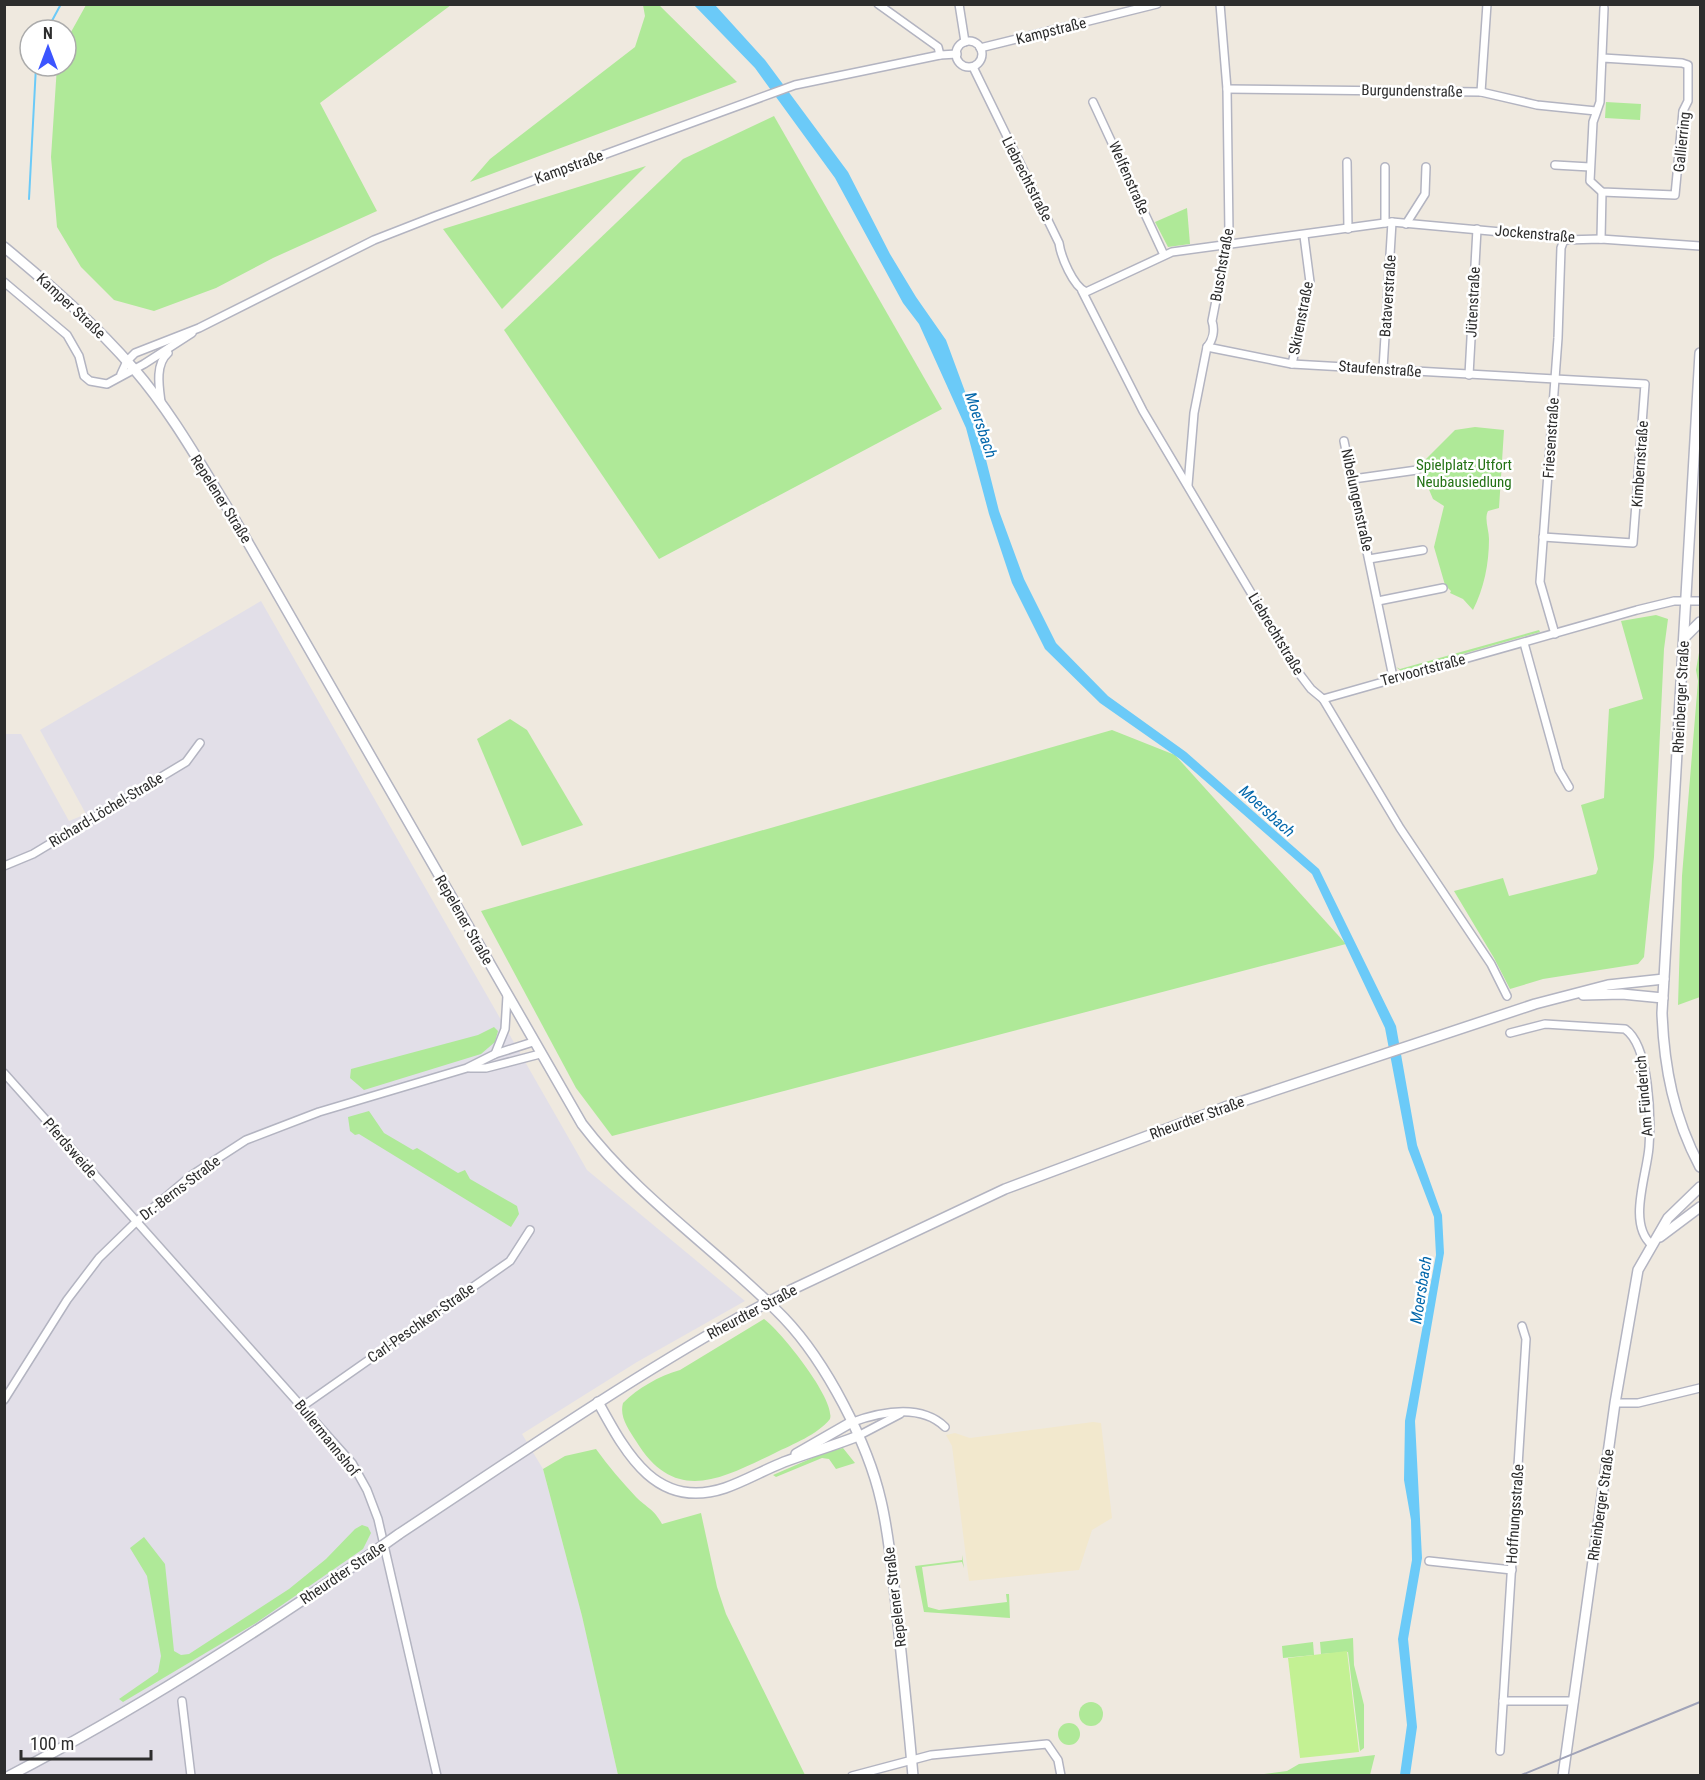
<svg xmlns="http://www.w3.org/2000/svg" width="1705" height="1780" viewBox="0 0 1705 1780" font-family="'Roboto Condensed',sans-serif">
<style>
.industrial{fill:#e2dfe8}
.education{fill:#f2e8cd}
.green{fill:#afe998}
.pitch{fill:#c3f193}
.water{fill:#6bcaf8}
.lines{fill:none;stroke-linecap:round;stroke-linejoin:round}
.stream{stroke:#6bcaf8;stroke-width:2}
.street-casing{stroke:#b3b4c1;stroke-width:10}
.secondary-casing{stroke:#b3b4c1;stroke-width:12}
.street{stroke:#fff;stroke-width:7}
.secondary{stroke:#fff;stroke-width:9}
.rail{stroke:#a0a3b8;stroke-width:2}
.secondary-bridge-casing{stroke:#b3b4c1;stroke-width:12;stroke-linecap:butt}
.secondary-bridge{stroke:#fff;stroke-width:9}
.labels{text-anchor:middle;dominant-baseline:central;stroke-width:5;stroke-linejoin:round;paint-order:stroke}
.street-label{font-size:15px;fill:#2d2d2d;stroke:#fff}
.park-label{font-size:15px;fill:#237215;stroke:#fff}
.water-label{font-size:16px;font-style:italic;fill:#0367ab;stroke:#fff}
</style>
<rect width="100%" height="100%" fill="#efe9df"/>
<path class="industrial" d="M261 601 587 1170 745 1301 637 1362 522 1434 543 1469 582 1616 618 1775H5L4 734H21L69 821 86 814 40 730Z"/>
<path class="education" d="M1093 1422 1101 1423 1112 1518 1092 1530 1079 1570 969 1581 952 1446 946 1435 955 1433 970 1438Z"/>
<g class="green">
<path d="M86 5V4L451 5 320 103 377 211 273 258 216 288 154 311 114 300 81 267 57 227 51 157 57 66H66V41Z"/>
<path d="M643 5H659L737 82 470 182 490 159 635 47 645 16Z"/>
<path d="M1606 102 1641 104 1640 120 1605 118Z"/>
<path d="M774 116 942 409 659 559 504 330 683 159Z"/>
<path d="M646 166 502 309 443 229Z"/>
<path d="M1187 208 1190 244 1168 247 1155 222Z"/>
<path d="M1475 427 1504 430 1499 508 1488 511C1484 519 1489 530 1489 539 1489 564 1484 588 1473 610L1463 599 1450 593 1451 591 1445 585 1434 547 1444 506 1433 499 1419 466 1455 430Z"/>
<path d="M1656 615 1668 619 1664 649 1654 857 1644 957 1638 964 1543 979 1510 989 1494 958 1454 891 1503 878 1509 896 1596 874 1598 869 1581 805 1604 798 1609 709 1643 699 1621 621Z"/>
<path d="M1539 630 1540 632 1420 666 1401 671 1396 667 1400 669Z"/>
<path d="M1700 647V997L1678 1005 1682 876 1698 681 1696 670Z"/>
<path d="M510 719 527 730 583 825 522 846 477 739Z"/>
<path d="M1112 730 1175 755 1346 944 612 1136 576 1088 481 911Z"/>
<path d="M494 1027 498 1031 495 1042 481 1054 364 1090 350 1078 351 1069 478 1035Z"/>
<path d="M369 1111 384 1133 413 1150 417 1148 458 1173 465 1170 470 1179 517 1206 519 1214 511 1227 359 1134 355 1135 350 1131 348 1117Z"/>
<path d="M764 1319C781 1331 836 1400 830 1419 817 1435 793 1444 775 1453 721 1479 675 1505 636 1441 629 1430 619 1417 623 1403 638 1388 659 1376 680 1370Z"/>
<path d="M843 1448 855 1463 836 1469 829 1459 822 1458 776 1477 773 1475 826 1452Z"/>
<path d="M596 1449C608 1466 622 1482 636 1497 647 1508 654 1509 662 1524L701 1513 717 1587 726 1614 805 1775H618L582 1616 543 1469 565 1456Z"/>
<path d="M362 1525 368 1527 371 1533 363 1549 256 1623 123 1702 119 1699 158 1672 161 1656 147 1576 130 1548 144 1537 165 1564 174 1651 181 1655 189 1654 289 1589 326 1559 355 1529Z"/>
<path d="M962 1555 964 1568 962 1562 922 1567 928 1607 939 1610 1007 1602 1006 1594H1009L1010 1618 924 1612 915 1566 962 1560Z"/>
<path d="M1353 1638 1354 1665 1364 1705V1748L1360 1751 1348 1652 1321 1654 1320 1642Z"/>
<path d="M1313 1642 1314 1655 1283 1658 1282 1646Z"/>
<circle cx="1091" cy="1714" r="12"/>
<circle cx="1069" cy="1734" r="11"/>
<path d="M1375 1755 1370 1775H1256L1287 1771 1299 1764Z"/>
</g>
<path class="pitch" d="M1347 1651 1359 1752 1300 1758 1288 1658Z"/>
<path class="water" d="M694 5H715L765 60 848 172 890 254 916 297 946 340 977 424 999 511 1024 579 1056 643 1108 696 1186 752 1319 869 1396 1026 1417 1145 1442 1215 1444 1253 1415 1421 1422 1558 1408 1639 1417 1727 1410 1775H1400L1407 1725 1398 1639 1412 1560 1411 1520 1404 1480 1405 1421 1436 1255 1434 1217 1408 1149 1385 1028 1312 874 1180 759 1100 703 1045 649 1012 583 989 514 966 428 919 324 903 303 835 178 755 68Z"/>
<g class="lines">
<g class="stream">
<path d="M47 30 61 4"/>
<path d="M29 199 36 66"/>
</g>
<defs>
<g id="street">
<path d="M878 4 938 47 940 55"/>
<path d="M959 4 965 42"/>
<circle cx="969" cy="54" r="13"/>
<path d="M980 48 1157 4"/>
<path d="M1603 58 1682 63 1688 65V101L1683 111 1675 195 1602 192 1590 181 1593 122 1600 102 1604 8"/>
<path d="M973 67 1059 243C1061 257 1073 286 1086 292L1172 252 1392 222 1557 237 1564 240 1601 239 1700 246"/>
<path d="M1227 89 1481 92 1537 105 1596 111"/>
<path d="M1481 92 1487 4"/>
<path d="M1093 102 1164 255"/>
<path d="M1347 162 1348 229"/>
<path d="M1555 165 1590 167"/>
<path d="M1385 223V167"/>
<path d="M1406 224 1425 194 1426 167"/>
<path d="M1601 239 1602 192"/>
<path d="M4 282 67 335 79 356 84 376 90 381 107 384 144 364 192 333"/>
<path d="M1082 291 1143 411 1298 672 1311 689 1323 699 1400 828 1491 964 1507 996"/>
<path d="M1207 347 1292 364 1645 384 1633 543 1543 537"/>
<path d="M1292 364 1310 282 1304 236"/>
<path d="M1383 369 1392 222"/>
<path d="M121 374 127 361 135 353 199 328 374 240 433 217 795 85 940 55 957 54"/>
<path d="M1469 375 1477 229"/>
<path d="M161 402C159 387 155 364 168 353"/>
<path d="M1344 441 1393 677"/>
<path d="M1353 479 1417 470"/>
<path d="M1188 485 1194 413 1207 347C1213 340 1215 330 1212 321L1229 233 1227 89 1220 4"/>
<path d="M1369 559 1423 550"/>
<path d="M1378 601 1443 588"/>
<path d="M1555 634 1540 582 1558 338 1561 248 1564 240"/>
<path d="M1524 643 1559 770 1569 787"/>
<path d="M1323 699 1637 610 1674 601H1700"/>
<path d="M4 866 33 854 186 762 200 743"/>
<path d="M1510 1033 1545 1024 1625 1029C1650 1046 1651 1119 1649 1147 1647 1175 1627 1224 1652 1245"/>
<path d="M495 1054 505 1029 507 996"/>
<path d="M470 1068H486L540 1054"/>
<path d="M4 1073 352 1463 367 1490 378 1519 437 1776"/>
<path d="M4 1400 67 1300 99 1258 136 1222 192 1175 246 1140 319 1112 467 1068 495 1054 533 1042"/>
<path d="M1615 1403H1638L1700 1388"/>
<path d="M303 1406 510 1261 530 1230"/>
<path d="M850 1423C880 1412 920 1403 945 1427"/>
<path d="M858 1436 900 1414"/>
<path d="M1429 1561 1512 1570"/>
<path d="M182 1701 191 1776"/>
<path d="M1503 1701H1574"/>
<path d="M1500 1751 1526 1339 1522 1326"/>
<path d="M852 1776 931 1755 1047 1744 1058 1760 1061 1776"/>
</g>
<g id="secondary">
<path d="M4 247C50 285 95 324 134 369 173 414 203 469 235 520L582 1124C639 1199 719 1251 784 1318 826 1362 868 1443 881 1501 889 1535 892 1570 896 1604 902 1661 908 1718 913 1776"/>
<path d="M1700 353 1662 1013C1664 1068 1674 1118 1700 1167"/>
<path d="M1685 637 1700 622"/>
<path d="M1583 995 1622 994 1663 998"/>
<path d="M1660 1237 1700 1207"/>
<path d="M791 1290 1005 1189 1225 1107 1535 1004 1608 985 1664 979"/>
<path d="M598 1402C626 1453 656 1511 725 1488 745 1481 764 1470 784 1462 808 1453 833 1446 858 1436"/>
<path d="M796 1454 850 1423"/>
<path d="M399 1534C511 1460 621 1384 738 1318"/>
<path d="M9 1776C134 1711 251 1636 368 1556"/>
<path d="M1563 1776 1615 1403 1638 1270 1668 1218 1700 1187"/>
</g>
</defs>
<use href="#street" class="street-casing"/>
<use href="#secondary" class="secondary-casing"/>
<use href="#street" class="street"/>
<use href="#secondary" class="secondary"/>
<path class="rail" d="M1519 1776 1700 1702"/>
<defs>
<g id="secondary-bridge">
<path d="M738 1318 791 1290"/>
<path d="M368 1556 399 1534"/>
</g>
</defs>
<use href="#secondary-bridge" class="secondary-bridge-casing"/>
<use href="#secondary-bridge" class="secondary-bridge"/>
</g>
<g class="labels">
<g class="street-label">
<text transform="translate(1051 31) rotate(-14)">Kampstraße</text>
<text transform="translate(1412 91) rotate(1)">Burgundenstraße</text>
<text transform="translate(1682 142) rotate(-84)">Gallierring</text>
<text transform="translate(569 167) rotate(-20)">Kampstraße</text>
<text transform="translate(1129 178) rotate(66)">Welfenstraße</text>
<text transform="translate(1027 179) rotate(63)">Liebrechtstraße</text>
<text transform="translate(1535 234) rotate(5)">Jockenstraße</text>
<text transform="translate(1222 265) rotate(-80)">Buschstraße</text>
<text transform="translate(1388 296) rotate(-86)">Bataverstraße</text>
<text transform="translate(1473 302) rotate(-87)">Jütenstraße</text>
<text transform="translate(71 306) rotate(43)">Kamper Straße</text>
<text transform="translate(1301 318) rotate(-79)">Skirenstraße</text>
<text transform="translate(1380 369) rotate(4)">Staufenstraße</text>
<text transform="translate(1551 438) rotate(-86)">Friesenstraße</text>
<text transform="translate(1640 464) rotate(-86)">Kimbernstraße</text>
<text transform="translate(221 499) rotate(58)">Repelener Straße</text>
<text transform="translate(1357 500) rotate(78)">Nibelungenstraße</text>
<text transform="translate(1276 634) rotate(59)">Liebrechtstraße</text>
<text transform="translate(1423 670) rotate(-15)">Tervoortstraße</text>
<text transform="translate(1681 697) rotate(-87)">Rheinberger Straße</text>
<text transform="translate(106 810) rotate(-31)">Richard-Löchel-Straße</text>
<text transform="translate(464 920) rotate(60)">Repelener Straße</text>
<text transform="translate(1644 1096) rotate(-95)">Am Fünderich</text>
<text transform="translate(1197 1118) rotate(-20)">Rheurdter Straße</text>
<text transform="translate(70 1148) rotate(49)">Pferdsweide</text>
<text transform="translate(180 1188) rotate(-37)">Dr.-Berns-Straße</text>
<text transform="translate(752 1312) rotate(-28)">Rheurdter Straße</text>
<text transform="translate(421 1323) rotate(-35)">Carl-Peschken-Straße</text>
<text transform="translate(327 1438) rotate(51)">Bullermannshof</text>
<text transform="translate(1601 1505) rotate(-82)">Rheinberger Straße</text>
<text transform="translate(1515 1514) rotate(-86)">Hoffnungsstraße</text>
<text transform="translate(343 1573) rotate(-34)">Rheurdter Straße</text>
<text transform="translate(895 1597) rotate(-97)">Repelener Straße</text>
</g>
<g class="park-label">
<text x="1464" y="465">Spielplatz Utfort<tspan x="1464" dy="17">Neubausiedlung</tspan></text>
</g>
<g class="water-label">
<text transform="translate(981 425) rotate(71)">Moersbach</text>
<text transform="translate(1267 811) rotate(42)">Moersbach</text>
<text transform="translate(1421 1290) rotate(-81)">Moersbach</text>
</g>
</g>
<rect width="1705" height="1780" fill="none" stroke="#2d2d2d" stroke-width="12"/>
<g transform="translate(48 48)"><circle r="28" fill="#ffffff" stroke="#ababab" stroke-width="1.5"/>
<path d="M0-4.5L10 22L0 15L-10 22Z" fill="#3c55ff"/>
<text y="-9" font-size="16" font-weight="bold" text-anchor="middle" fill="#2d2d2d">N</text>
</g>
<path d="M21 1750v9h130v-9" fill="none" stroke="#2d2d2d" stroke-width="3"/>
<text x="30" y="1750" font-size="18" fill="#2d2d2d" stroke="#ffffff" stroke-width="4.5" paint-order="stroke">100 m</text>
</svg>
